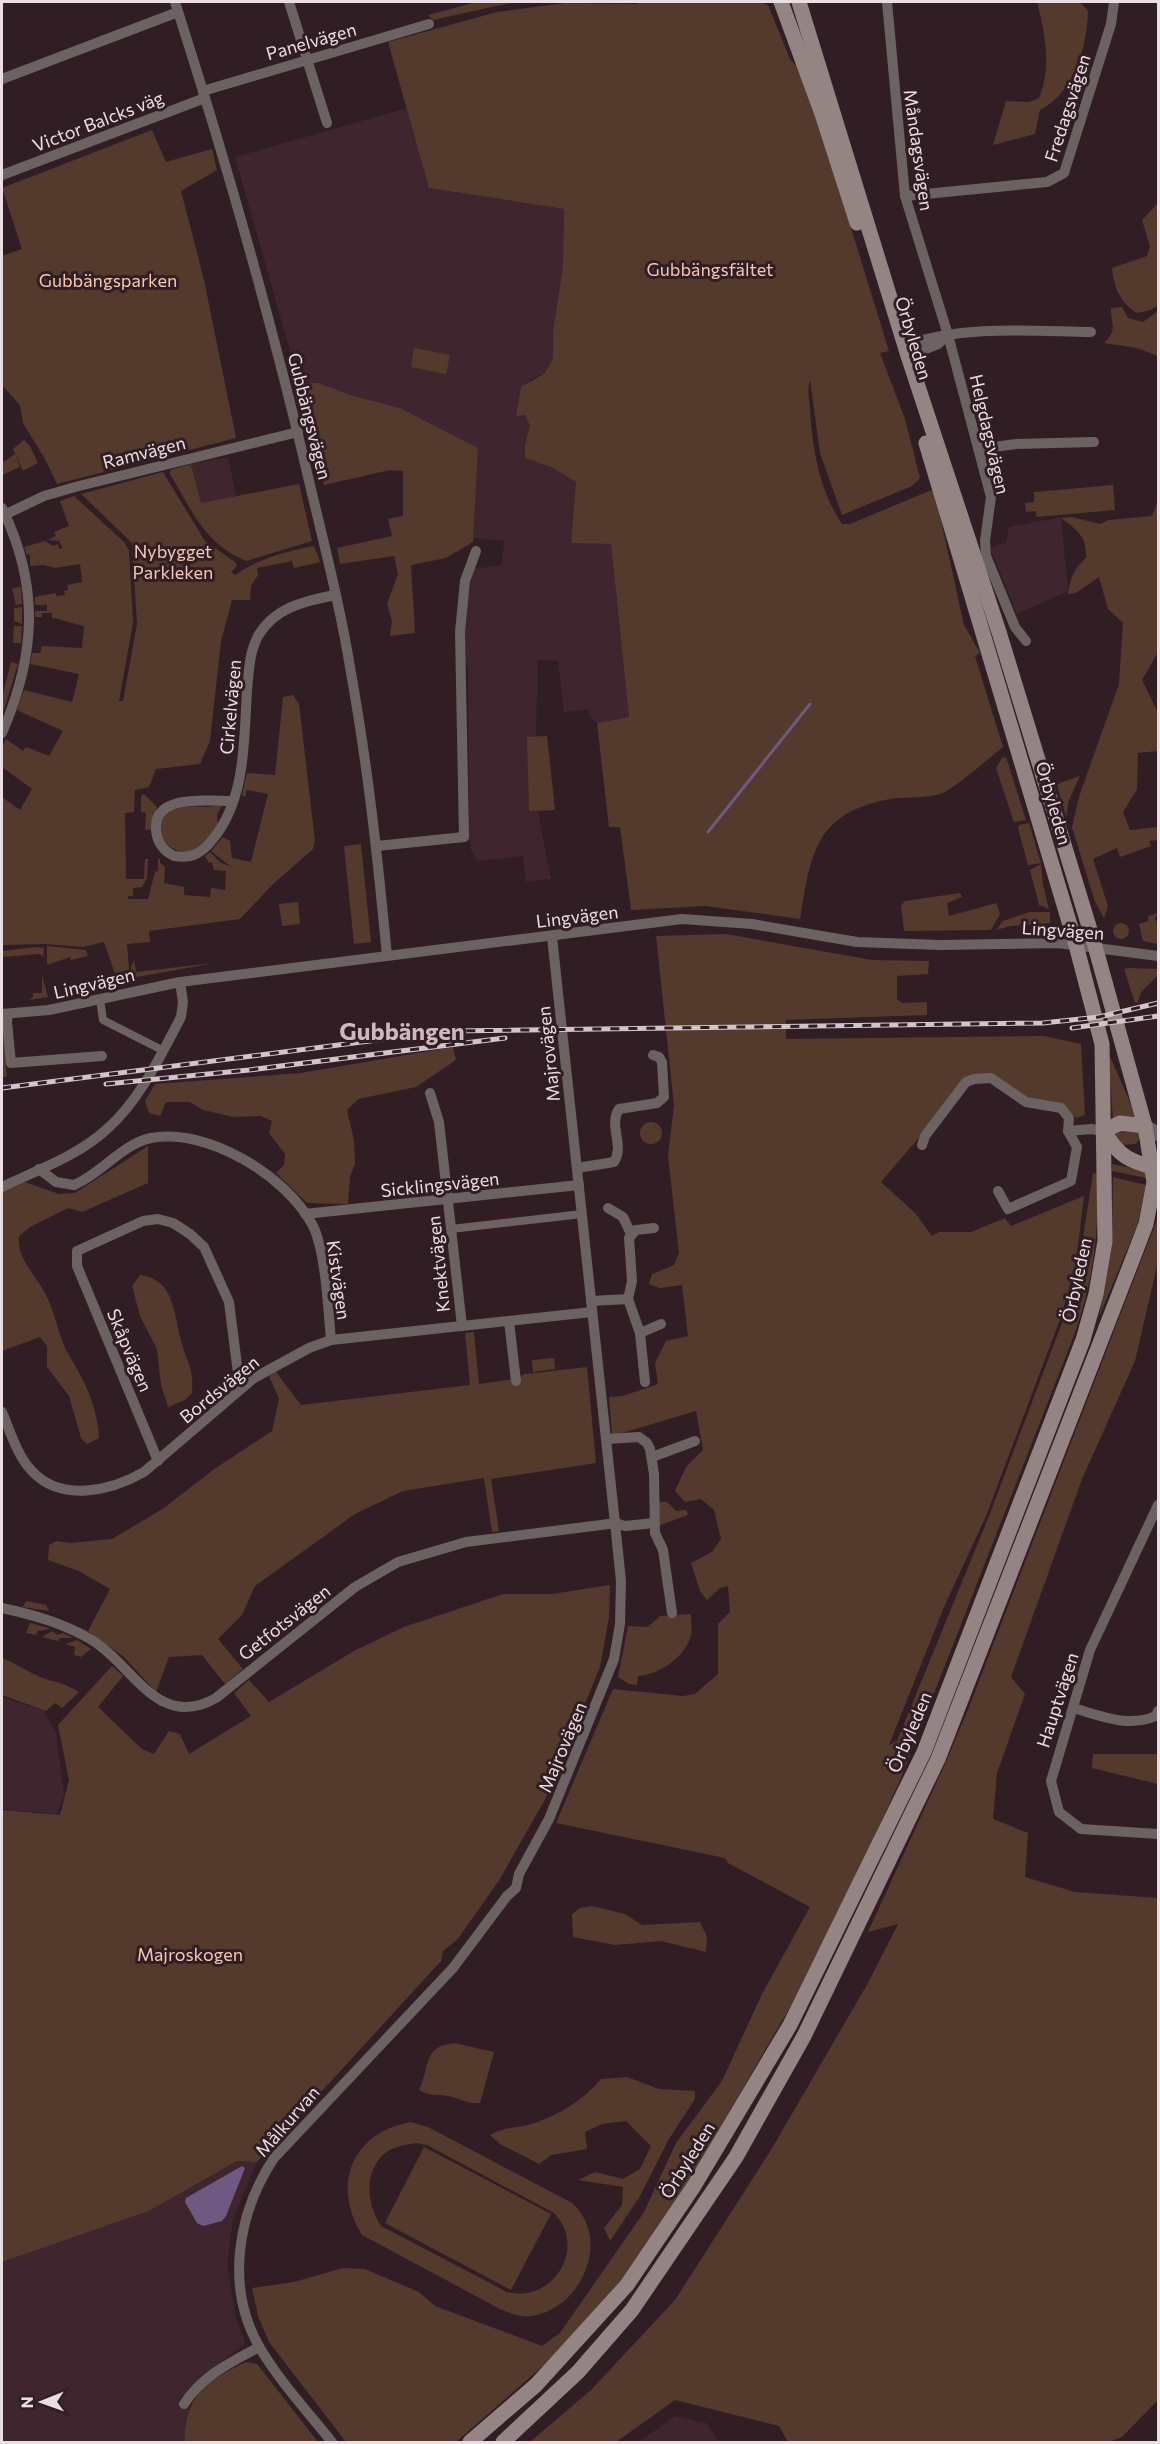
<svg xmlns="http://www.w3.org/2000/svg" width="1160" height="2444" viewBox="0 0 1160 2444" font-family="Commissioner,sans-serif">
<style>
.built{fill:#3e252e}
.green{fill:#54392d;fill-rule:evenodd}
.water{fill:#6f5983}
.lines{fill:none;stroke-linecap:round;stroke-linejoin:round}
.stream{stroke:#6f5983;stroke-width:3}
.pedestrian{stroke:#6c6261;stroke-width:8}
.minor{stroke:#6c6261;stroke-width:10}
.tertiary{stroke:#6c6261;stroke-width:14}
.secondary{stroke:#958484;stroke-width:15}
.rail-casing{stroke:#d2c4c9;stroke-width:5}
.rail{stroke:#311e25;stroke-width:3;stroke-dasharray:9;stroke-linecap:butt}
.labels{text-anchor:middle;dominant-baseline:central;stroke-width:6;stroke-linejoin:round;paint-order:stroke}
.street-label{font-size:18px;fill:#ebdee2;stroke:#311e25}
.park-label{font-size:18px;fill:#f6c7b3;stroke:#311e25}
.district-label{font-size:24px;font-weight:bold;fill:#d0b7bf;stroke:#311e25}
</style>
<rect width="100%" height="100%" fill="#311e25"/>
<g class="built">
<path d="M407 108 430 188 564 209 563 266 553 331V359L544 374 531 379 516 415H525L530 426 525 444 526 458 551 467 576 482 571 542 611 544 629 717 597 723 590 718 588 709 564 712 558 661 538 660 536 736H547L555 810 538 812 551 879 526 882 523 856 477 861 471 850 466 817 469 813 468 667 465 665 463 632 473 569 502 565 504 541 473 538 478 448 318 383H299L235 157Z"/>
<path d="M228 457 236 496 201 503 191 464Z"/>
<path d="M1061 517 1068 591 1017 614 990 548 1006 543 1009 527Z"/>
<path d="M2 1697 44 1711 56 1733 64 1795 57 1814 2 1809Z"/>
<path d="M237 2161 257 2162 233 2219 227 2265 236 2319 245 2341 244 2345 200 2377 178 2401 189 2407 185 2442H2V2262L149 2211Z"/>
<path d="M675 2416 706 2423 719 2442H639Z"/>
</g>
<g class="green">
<path d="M477 2H514L433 20 428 15Z"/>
<path d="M637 2H761L768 5 790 59 799 69 814 108 889 351 880 353 905 419 920 478 912 486 842 515 820 453 810 380C807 387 809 399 810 407 812 447 819 490 842 524H850L934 489 964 625 980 653 975 656 1003 747C989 758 953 790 940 794 922 799 902 796 885 800 813 815 811 857 800 919L705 906 631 910 620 827H609L597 723 629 717 611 544 571 543 576 482 551 467 525 458V444L530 426 525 415 516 416 521 387 544 374 553 359V331L563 266 564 209 429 188 388 42 497 12 565 3 637 4Z"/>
<path d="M1037 2H1080L1088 11C1087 47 1074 93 1040 110L1035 134 993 145 1006 101 1029 102 1039 98C1052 67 1045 33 1037 2Z"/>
<path d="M152 130 166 162 212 149 217 170 181 191 204 280 236 438 57 484 45 459 23 423 20 405 2 385V256L22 249 2 188Z"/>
<path d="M1158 203V305L1151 310 1137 313C1120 302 1114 288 1112 268L1147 256 1150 247 1142 220Z"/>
<path d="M1122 307 1128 318 1143 322 1158 311V356L1137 348 1104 343C1118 330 1111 326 1111 308Z"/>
<path d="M414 348 450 355 446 374 411 367Z"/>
<path d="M299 383H318L353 396 400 408 478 448 473 542 446 558 411 565 415 633 390 636 392 621 387 604 398 574 394 556 340 564 337 548 392 536 388 519 403 516V471L390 470 324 485Z"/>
<path d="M24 440 30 446 38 463 23 471 13 449Z"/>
<path d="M15 454 20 467 2 475V463Z"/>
<path d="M191 464 201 503 299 484 312 541 246 561C203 542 193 512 170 474V470Z"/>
<path d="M163 472 205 541 235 562 237 566 231 572 235 575C257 559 287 551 314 546L320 562 294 568 292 561 257 568 258 575 251 586 250 600H232L221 641 210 741 200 764 156 769 149 787 135 790 134 812 125 813 126 879H144L145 859H148L147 878 142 887 133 888V896H127L129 899H148L155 872 158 871V859H160V863L165 867 164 883 184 887V895L210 897 211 888 225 890 226 871 214 870 212 862 209 863 205 856 210 852 221 863 230 866 211 851 223 837 230 841 232 858 251 862 268 794 247 790 245 797 242 795 247 773 275 775 283 697 293 695 299 704 301 721 315 841 313 849 272 885 240 919 149 931 150 942 127 944 130 980 122 981 115 974 104 942 83 947 45 944 2 945V797L20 810 32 789 2 767V747L6 739 23 751 26 747 49 756 63 731 17 710 24 690 72 702 79 674 30 664 32 653H40L42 646 82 648 84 626C71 624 64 619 52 618V613H42V617H35V611H47V605H35V597L56 593V596L65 595 64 591 68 590 67 585 82 582 80 564 55 568 43 565 30 566V554L27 555 24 547 45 541 53 546 58 544 59 549 63 548 59 541 48 540 56 536 54 532 69 526 60 501 74 496 124 542 129 551 133 623 119 701H123L137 624 132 543 81 494Z"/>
<path d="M1113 485 1115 510 1036 517V511L1026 512 1025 503 1034 502V492Z"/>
<path d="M1158 500V652L1142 680 1158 713V751L1138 753 1137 789 1123 812 1130 830 1158 827V840L1149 841 1151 846 1120 857 1117 848 1093 859 1108 906 1104 918 1095 902 1072 827 1079 797 1119 684 1123 623 1108 609 1099 577 1076 593 1068 594C1070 579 1074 568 1086 558 1087 536 1077 530 1061 518L1072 517 1100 524 1109 520 1152 516Z"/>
<path d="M21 587 22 604 16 605 12 588Z"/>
<path d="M22 607V624L14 621V608Z"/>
<path d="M14 626H22L21 643H13Z"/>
<path d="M11 662 18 664 2 716V697Z"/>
<path d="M547 736 555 810 529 811 527 737Z"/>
<path d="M1006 757 1026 820 1014 822 996 768 1002 758Z"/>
<path d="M1080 776 1069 800 1066 817 1057 784Z"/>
<path d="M144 794 157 807 150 830H145L146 813 141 812V796Z"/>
<path d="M223 804 217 814 218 825C211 834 202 848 192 851 169 858 147 826 169 811 181 804 192 807 205 807 211 807 217 805 223 804Z"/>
<path d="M1029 823 1041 863 1028 865 1018 828 1019 825Z"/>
<path d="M361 844 371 942 354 944 344 846Z"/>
<path d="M1041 864 1043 885 1049 909 1039 905 1030 870Z"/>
<path d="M960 893 962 897 947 903 949 916 996 903 1000 914 991 930 904 931 901 906 905 901Z"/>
<path d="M298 902 300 924 282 926 279 904Z"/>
<path d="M1030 912H1050V923L1010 926 996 930 1003 921Z"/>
<path d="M1158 913 1155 918 1158 926V944L1143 941 1139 924 1148 921V916Z"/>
<circle cx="1121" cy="931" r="8"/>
<path d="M726 934 872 960 929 961 928 974 897 976V999L902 1003 927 1002V1015L786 1020V1039L1044 1036 1081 1044 1085 1115 1076 1118 1064 1106 1034 1102 999 1080 970 1078 881 1182 915 1213 932 1236 939 1232H971L1005 1218 1011 1226 1084 1196 1076 1262 1062 1314 986 1516 944 1607 889 1745 897 1741 989 1516 1065 1315 1081 1251 1093 1173 1097 1174C1100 1231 1093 1284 1073 1338L901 1778 866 1855 792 2004 689 2181 621 2282 551 2359 456 2442H346L269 2342 258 2316 252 2288 294 2282 343 2268 365 2269 419 2292 435 2306 542 2346 560 2333 644 2212 676 2143 722 2081 762 1994 810 1907 728 1863 725 1858 556 1823 613 1689 683 1696 695 1694 718 1674V1624L730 1612 728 1586 720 1588 707 1600 700 1591 691 1563 712 1552 721 1539 714 1510 701 1499 685 1502 675 1491 686 1467 703 1450 696 1411 612 1436 609 1397 623 1396 658 1384 655 1363 666 1341 688 1336 682 1285 660 1288 649 1284 652 1274 674 1265 679 1253 668 1156 674 1105 656 936Z"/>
<path d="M47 946 86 950 88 956 71 960 70 957 47 965Z"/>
<path d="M36 947 44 948 43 957 40 954 2 957V951Z"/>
<path d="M134 960 136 972 214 963 132 978 131 967Z"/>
<path d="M1128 968 1158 969V975L1141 992 1138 1002 1135 1003 1124 969Z"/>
<path d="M42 975 48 997 29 1000 33 997V993H42Z"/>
<path d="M2 1026H4L7 1077H2Z"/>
<path d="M453 1047 456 1060 416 1087 358 1099 347 1110 354 1140 355 1164 350 1176 348 1204 307 1203 276 1173 284 1165 285 1154 269 1133 272 1121 260 1116 234 1117 203 1110 190 1102H166L160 1116 149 1113 145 1101 155 1084 301 1073Z"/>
<path d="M1108 1052 1137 1118 1113 1119Z"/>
<circle cx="651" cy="1133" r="11"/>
<path d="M1137 1128 1141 1136 1136 1144 1123 1145 1116 1138V1129Z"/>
<path d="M148 1146V1183L82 1212 68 1208 30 1227 19 1236C16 1259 38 1277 47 1297 56 1315 59 1340 70 1357 85 1381 98 1409 99 1438L87 1444 81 1438 69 1396 47 1367V1346L40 1337 2 1351V1192L24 1182 59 1194 75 1193Z"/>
<path d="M1112 1164 1146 1171V1178L1112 1171Z"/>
<path d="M1113 1177 1146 1185 1137 1226 1099 1317 1112 1235Z"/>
<path d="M1158 1217V1262L1135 1361 1082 1479 1011 1677 1025 1694 997 1773 993 1819 1028 1833 1025 1877 1075 1892 1158 1898V2400L1122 2437 1109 2442H788L779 2426 675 2400 616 2442H530L591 2390 675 2300 771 2150 868 1983 898 1924 868 1932 945 1764 969 1707Z"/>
<path d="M140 1275C176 1279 174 1318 182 1344 188 1366 194 1368 192 1393L185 1400 168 1407 161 1385 157 1349 140 1316 132 1286Z"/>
<path d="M474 1332 479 1384 515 1379 525 1374 587 1367 596 1463 491 1479 499 1531 492 1532 484 1478 403 1491 355 1514 255 1586 242 1615 218 1639 243 1669 225 1684 202 1655 169 1657 156 1692 124 1657 88 1631 110 1589 79 1571 48 1560 49 1545 57 1541 70 1543 112 1539 164 1508 213 1470 272 1431 279 1399 269 1376 276 1372 301 1405 470 1385 465 1333Z"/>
<path d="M554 1358 555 1369 533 1372 532 1360Z"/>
<path d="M659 1502H667L676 1511 686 1510 688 1515 658 1526Z"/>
<path d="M610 1585 609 1617 600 1667 548 1794 500 1879 457 1940 443 1951 441 1961 257 2162 237 2161 149 2211 2 2262V1810L60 1815 69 1780 58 1725 112 1666 123 1676 98 1707 142 1749 154 1754 169 1731 180 1734 189 1754 251 1716 234 1693 249 1680 269 1702 354 1651 404 1627 503 1594H552Z"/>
<path d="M27 1601 46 1605 49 1611 22 1607Z"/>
<path d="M691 1614C691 1622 693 1631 690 1638 684 1658 658 1675 638 1676L637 1685 629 1684 618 1677 628 1626 648 1627 660 1616Z"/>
<path d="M30 1623 49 1628V1629L38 1631 36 1635 26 1633Z"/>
<path d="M52 1631 57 1635 63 1633 73 1638H60L58 1641 42 1637Z"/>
<path d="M77 1640 91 1649 81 1657 74 1655 75 1647 65 1644Z"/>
<path d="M2 1658C15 1663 27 1671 40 1677 55 1683 63 1682 79 1692L62 1708 55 1703 46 1711 2 1695Z"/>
<path d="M1093 1754H1158V1784L1092 1768Z"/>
<path d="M592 1906 625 1914 642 1925 700 1922 707 1937 706 1952 661 1941 615 1945 573 1937 572 1914 580 1908Z"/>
<path d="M454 2043 494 2052 480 2103C468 2104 463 2100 452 2097 438 2093 434 2098 419 2090 431 2065 422 2047 454 2043Z"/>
<path d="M627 2077 659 2089 695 2091V2099L669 2139 640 2196 610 2241 604 2228 622 2205 623 2187 578 2180 595 2172 623 2179 640 2169 651 2146 626 2121 602 2124 585 2132 587 2149 551 2155 539 2164 500 2144 490 2135C506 2126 520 2128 535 2123 560 2114 585 2099 601 2079Z"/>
<path d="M411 2122 428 2127 572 2203C612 2239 582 2309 531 2316 520 2318 510 2313 500 2309L362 2235C331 2185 352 2132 411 2122ZM416 2143 427 2145 554 2213C588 2248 552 2304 507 2292L381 2226C366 2204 363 2168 388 2151 396 2146 406 2145 416 2143Z"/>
<path d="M424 2147 551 2214 511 2290 385 2223Z"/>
<path d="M246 2362 257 2364 318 2442H185C184 2436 185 2430 186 2424 192 2388 215 2377 246 2362Z"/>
</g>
<path class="water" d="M242 2166 245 2168 226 2216 222 2221 203 2226 197 2223 185 2202 186 2198Z"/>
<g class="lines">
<path class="stream" d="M708 832 810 704"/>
<g class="pedestrian">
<path d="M100 999 103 1020 162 1050"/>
<path d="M451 1229 582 1214"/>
</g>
<g class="minor">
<path d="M175 2C226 161 272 322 310 485 325 548 341 610 351 673 368 767 378 861 387 956"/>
<path d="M289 2 327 123"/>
<path d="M887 2 905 196 948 335 991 497 985 541 986 556 1015 627 1026 641"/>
<path d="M2 79 178 12"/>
<path d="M203 91 429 24"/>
<path d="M2 175 205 98"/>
<path d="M905 196 1047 182 1064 173 1111 24 1114 2"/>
<path d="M905 345C966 325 1028 331 1091 332"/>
<path d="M908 356 938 344 948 335"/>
<path d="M979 449 1016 444 1094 442"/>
<path d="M2 508C40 586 36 655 2 733"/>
<path d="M2 516 44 496 75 487 298 432"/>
<path d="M233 801C209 801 153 793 156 830 157 842 164 851 174 856 192 859 202 853 213 839 246 799 244 739 247 690 249 672 249 653 258 636 275 607 305 601 335 595"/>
<path d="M377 846 464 837 460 632 465 581 476 551"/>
<path d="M2 1014 49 1010 180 982 682 919 752 924 857 942 940 945 1058 943 1158 956"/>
<path d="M8 1014 7 1022 11 1063 102 1056"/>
<path d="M430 1093 439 1122 462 1326"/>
<path d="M1068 1131 1091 1129 1104 1131"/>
<path d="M922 1145 925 1136 966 1082 974 1079 991 1078 1026 1102 1061 1108 1069 1118 1068 1131 1077 1147 1071 1181 1008 1209 998 1191"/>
<path d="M577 1168 614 1162C625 1146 608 1125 619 1109L657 1103 664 1097 662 1062 659 1057 653 1055"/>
<path d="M39 1169 56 1182 74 1185C101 1174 122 1144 151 1138 207 1127 286 1176 312 1224 326 1250 328 1309 331 1340"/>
<path d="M2 1187C37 1170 78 1156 107 1129 140 1100 161 1055 181 1017L183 1002 180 982"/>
<path d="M608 1208 623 1217 631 1234"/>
<path d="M305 1214 579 1185"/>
<path d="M591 1301 628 1299"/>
<path d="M509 1321 516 1381"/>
<path d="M640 1333 661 1324"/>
<path d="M645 1382 640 1333 628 1299 632 1281 629 1238 636 1230 654 1228"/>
<path d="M2 1412C10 1431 17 1455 31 1470 60 1503 111 1491 144 1472L254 1378 309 1348 331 1340 592 1312"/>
<path d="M607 1439 639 1437 647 1443 650 1449 654 1474 655 1533 663 1550 672 1613"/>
<path d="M652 1457 695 1441"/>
<path d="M158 1461 77 1266V1251L143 1221 158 1219 173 1223 190 1234 204 1247 229 1302 240 1389"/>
<path d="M1158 1505 1090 1650 1051 1781 1059 1812 1081 1829 1158 1834"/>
<path d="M2 1608C34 1615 63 1623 92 1640 134 1666 158 1731 216 1698L355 1587 398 1562 466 1542 601 1525 615 1523 625 1526 654 1523"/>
<path d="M1073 1708C1101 1716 1128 1728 1156 1716L1158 1711"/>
<path d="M184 2404C203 2375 230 2363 259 2347"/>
<path d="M332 2442C308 2412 280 2382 260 2348 225 2288 237 2214 274 2158L453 1968 507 1896 516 1888 519 1874 549 1819 614 1659 620 1624 621 1581 615 1523 552 937"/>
</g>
<path class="tertiary" d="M1145 1126 1158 1134"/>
<g class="secondary">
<path d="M781 2 822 114 857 223"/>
<path d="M1104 1131 1120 1123 1145 1126"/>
<path d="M1106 1134C1118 1155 1130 1162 1154 1167"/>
<path d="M470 2442 536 2385 627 2285 694 2186 790 2025 924 1752 1083 1340 1096 1294 1105 1241 1102 1044 1076 945 926 443"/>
<path d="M503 2442 578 2372 632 2310 736 2157 804 2036 938 1759 1135 1253 1146 1224 1154 1182 1145 1126 1095 946 999 632 908 356 799 2"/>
</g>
<defs>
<g id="rail">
<path d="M1072 1028 1158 1016"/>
<path d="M106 1084 249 1070 505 1038"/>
<path d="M2 1088 448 1031 1043 1023 1099 1017 1158 1003"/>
</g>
</defs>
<use href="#rail" class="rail-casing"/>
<use href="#rail" class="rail"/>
</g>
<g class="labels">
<g class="street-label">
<text transform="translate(311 41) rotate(-16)">Panelvägen</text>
<text transform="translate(1067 108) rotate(-72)">Fredagsvägen</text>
<text transform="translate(98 121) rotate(-21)">Victor Balcks väg</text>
<text transform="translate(919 150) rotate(82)">Måndagsvägen</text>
<text transform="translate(914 338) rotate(73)">Örbyleden</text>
<text transform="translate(310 416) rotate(76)">Gubbängsvägen</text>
<text transform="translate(990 434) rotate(77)">Helgdagsvägen</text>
<text transform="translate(144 452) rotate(-14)">Ramvägen</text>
<text transform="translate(230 707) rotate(-85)">Cirkelvägen</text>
<text transform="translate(1054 803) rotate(74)">Örbyleden</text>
<text transform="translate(577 916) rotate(-7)">Lingvägen</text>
<text transform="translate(1063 930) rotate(4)">Lingvägen</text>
<text transform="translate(94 983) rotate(-13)">Lingvägen</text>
<text transform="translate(548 1054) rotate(-96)">Majrovägen</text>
<text transform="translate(440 1184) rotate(-6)">Sicklingsvägen</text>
<text transform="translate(438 1264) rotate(-96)">Knektvägen</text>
<text transform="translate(339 1280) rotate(82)">Kistvägen</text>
<text transform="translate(1076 1280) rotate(-78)">Örbyleden</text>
<text transform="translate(130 1350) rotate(67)">Skåpvägen</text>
<text transform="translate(219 1389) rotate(-39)">Bordsvägen</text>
<text transform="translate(284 1622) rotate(-38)">Getfotsvägen</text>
<text transform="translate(1057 1700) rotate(-72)">Hauptvägen</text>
<text transform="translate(909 1732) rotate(-67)">Örbyleden</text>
<text transform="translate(562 1747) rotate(-67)">Majrovägen</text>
<text transform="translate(287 2121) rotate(-49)">Målkurvan</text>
<text transform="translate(687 2160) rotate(-58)">Örbyleden</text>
</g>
<g class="park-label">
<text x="710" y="269">Gubbängsfältet</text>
<text x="108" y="280">Gubbängsparken</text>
<text x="173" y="551">Nybygget<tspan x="173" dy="21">Parkleken</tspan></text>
<text x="190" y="1954">Majroskogen</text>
</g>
<g class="district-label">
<text x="402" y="1030">Gubbängen</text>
</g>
</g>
<rect width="1160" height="2444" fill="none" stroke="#ebdee2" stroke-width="6"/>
<g transform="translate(42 2402) rotate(269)" stroke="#311e25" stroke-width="4.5" paint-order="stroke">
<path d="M0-4.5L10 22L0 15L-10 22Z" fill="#ebdee2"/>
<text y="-9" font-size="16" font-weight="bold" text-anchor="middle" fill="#ebdee2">N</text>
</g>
</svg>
